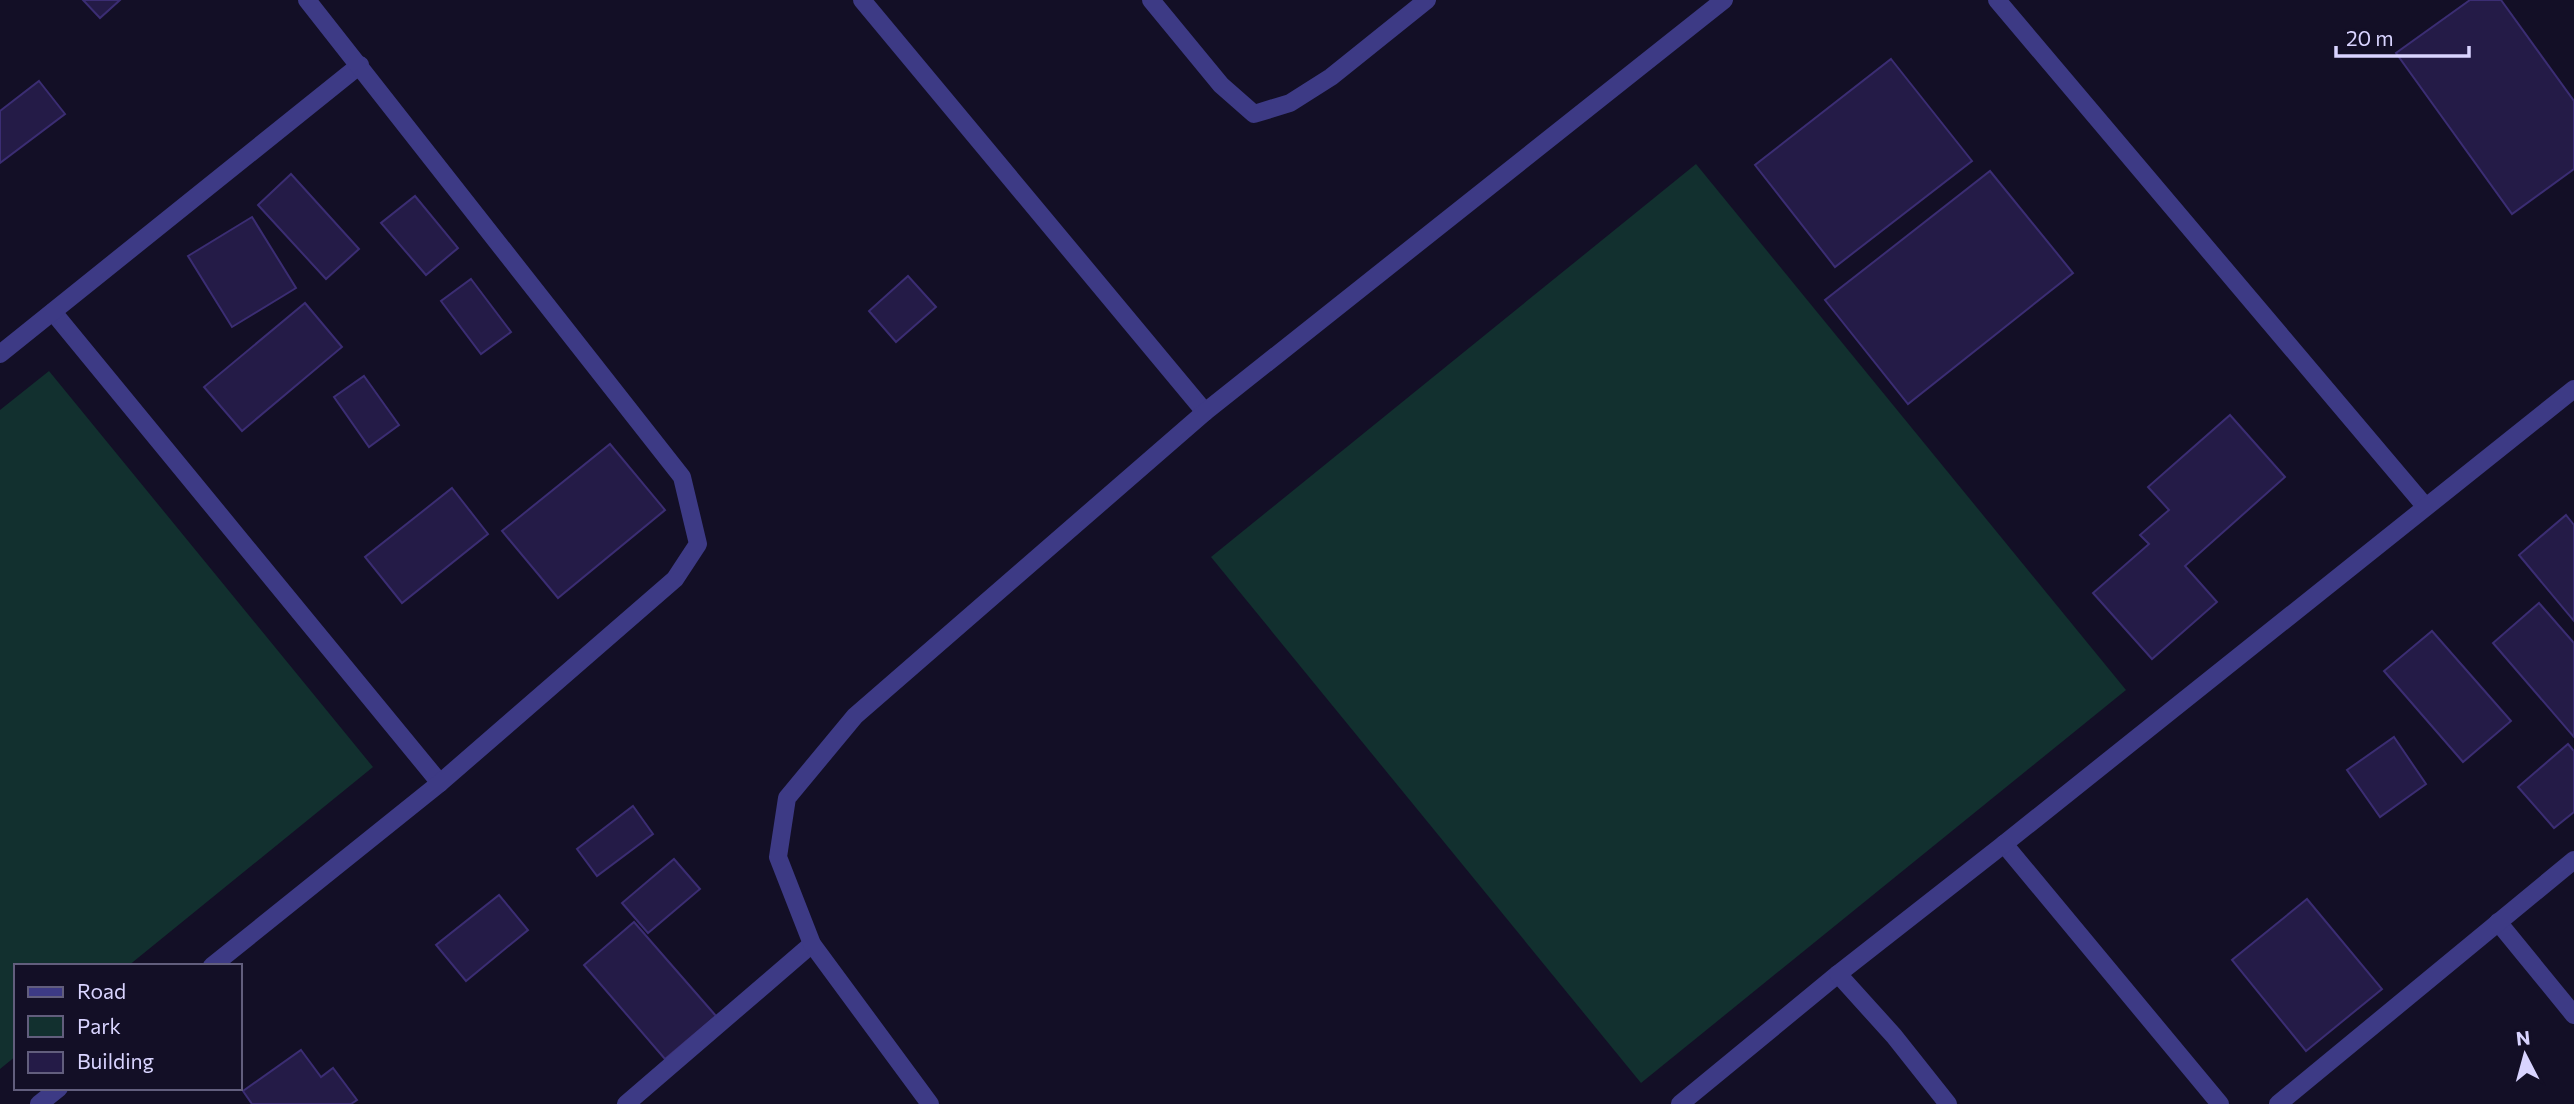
<svg xmlns="http://www.w3.org/2000/svg" width="2574" height="1104" viewBox="0 0 2574 1104" font-family="Commissioner,sans-serif">
<style>
.green{fill:#12302f}
.building{fill:#241b47;stroke:#3b2d73;stroke-width:2}
.lines{fill:none;stroke-linecap:round;stroke-linejoin:round}
.lane{stroke:#3d3a85;stroke-width:18}
.street{stroke:#3d3a85;stroke-width:18}
</style>
<rect width="100%" height="100%" fill="#130f26"/>
<g class="green">
<path d="M1696 164 2126 690 1641 1083 1211 557Z"/>
<path d="M49 371 373 767 128 966H16V1056L0 1069V410Z"/>
</g>
<g class="building">
<path d="M83 0H120L100 18Z"/>
<path d="M2470 0H2501L2574 101V169L2512 214 2396 53Z"/>
<path d="M1891 59 1972 161 1835 267 1755 165Z"/>
<path d="M39 81 65 114 0 163V111Z"/>
<path d="M1990 171 2073 273 1908 404 1825 300Z"/>
<path d="M291 174 359 249 326 279 258 205Z"/>
<path d="M415 196 458 248 426 275 381 223Z"/>
<path d="M252 217 296 288 232 327 188 256Z"/>
<path d="M908 276 936 307 896 342 869 311Z"/>
<path d="M471 279 511 332 481 354 441 301Z"/>
<path d="M305 303 342 347 242 431 204 387Z"/>
<path d="M364 376 399 425 369 447 334 397Z"/>
<path d="M2230 415 2285 477 2185 566 2217 602 2152 659 2093 593 2149 544 2140 535 2169 510 2148 487Z"/>
<path d="M610 444 665 510 558 598 502 531Z"/>
<path d="M452 488 488 534 402 603 365 557Z"/>
<path d="M2566 515 2574 525V621L2519 555Z"/>
<path d="M2539 603 2574 643V737L2493 643Z"/>
<path d="M2432 631 2511 721 2463 762 2384 671Z"/>
<path d="M2394 737 2426 784 2380 817 2347 770Z"/>
<path d="M2568 744 2574 751V812L2554 828 2518 787Z"/>
<path d="M633 806 653 834 597 876 577 849Z"/>
<path d="M674 859 700 889 648 933 622 903Z"/>
<path d="M499 895 528 930 466 981 436 945Z"/>
<path d="M2307 899 2382 989 2306 1051 2232 960Z"/>
<path d="M634 922 716 1016 665 1059 584 965Z"/>
<path d="M301 1050 321 1077 333 1068 357 1100 351 1104H252L243 1091Z"/>
</g>
<g class="lines">
<path class="lane" d="M1997 0 2425 506"/>
<g class="street">
<path d="M862 0 1205 412"/>
<path d="M1151 0 1221 85 1254 114 1290 103 1331 77 1427 0"/>
<path d="M53 312 440 783"/>
<path d="M0 354 360 65"/>
<path d="M2004 844 2220 1104"/>
<path d="M2498 922 2574 1015"/>
<path d="M212 966 440 783 675 579 698 544 682 477 307 0"/>
<path d="M39 1104 59 1088"/>
<path d="M626 1104 812 944"/>
<path d="M930 1104 812 944 778 857 787 798 855 716 1205 412 1724 0"/>
<path d="M1680 1104 1838 974"/>
<path d="M1948 1104 1894 1036 1838 974 2004 844 2574 389"/>
<path d="M2278 1104 2574 860"/>
</g>
</g>
<rect x="14" y="964" width="228" height="126" fill="#130f26" stroke="#625e7d" stroke-width="2"/>
<rect x="28" y="987" width="35" height="10" fill="#3d3a85" stroke="#625e7d" stroke-width="2"/>
<text x="77" y="999" font-size="21" fill="#d9d4ff">Road</text>
<rect x="28" y="1016" width="35" height="21" fill="#12302f" stroke="#625e7d" stroke-width="2"/>
<text x="77" y="1034" font-size="21" fill="#d9d4ff">Park</text>
<rect x="28" y="1052" width="35" height="21" fill="#241b47" stroke="#625e7d" stroke-width="2"/>
<text x="77" y="1069" font-size="21" fill="#d9d4ff">Building</text>
<g transform="translate(2525 1055) rotate(354)" stroke="#130f26" stroke-width="5" paint-order="stroke">
<path d="M0-5L12 26L0 18L-12 26Z" fill="#d9d4ff"/>
<text y="-10" font-size="19" font-weight="bold" text-anchor="middle" fill="#d9d4ff">N</text>
</g>
<path d="M2336 46v10h133v-10" fill="none" stroke="#d9d4ff" stroke-width="3.5"/>
<text x="2346" y="46" font-size="21" fill="#d9d4ff" stroke="#130f26" stroke-width="5" paint-order="stroke">20 m</text>
</svg>
